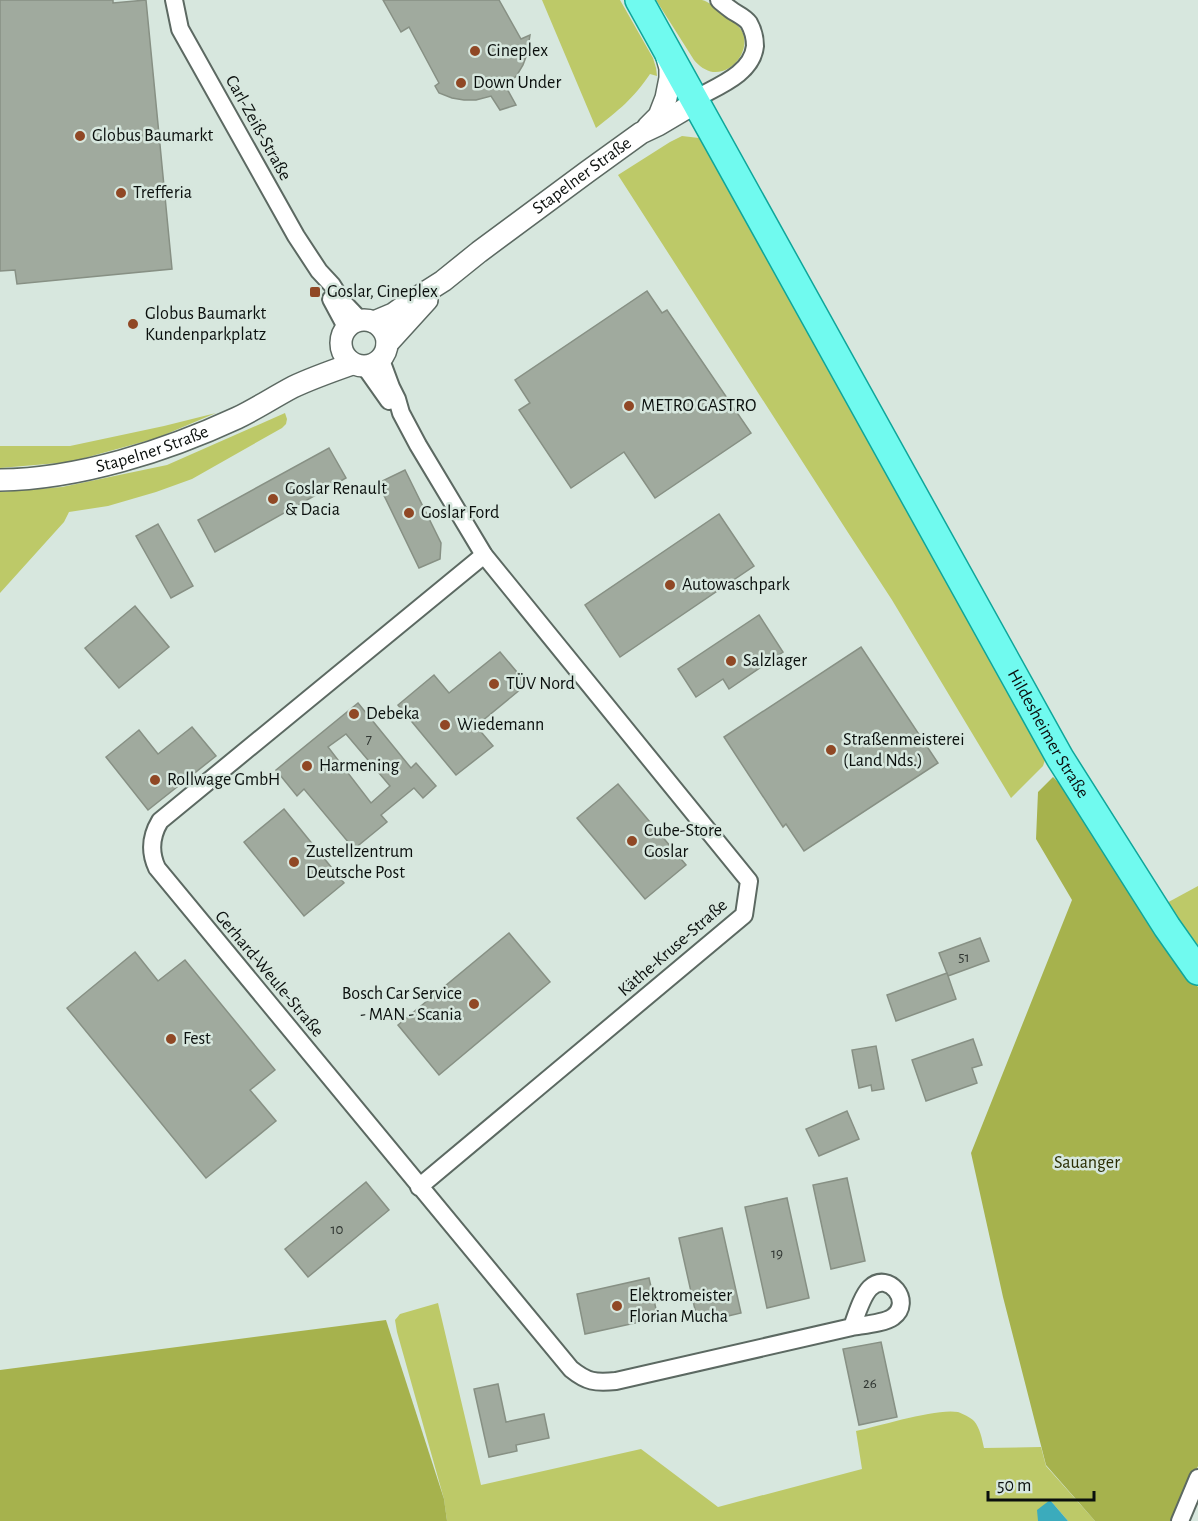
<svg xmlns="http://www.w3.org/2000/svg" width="1198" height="1521" viewBox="0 0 1198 1521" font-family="'Alegreya Sans',sans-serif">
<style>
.green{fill:#bdc968}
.forest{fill:#a6b24d}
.water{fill:#3babbc}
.building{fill:#a0aa9e;stroke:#879084;stroke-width:1.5;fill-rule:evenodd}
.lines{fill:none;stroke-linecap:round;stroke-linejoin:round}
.minor-casing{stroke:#5c6962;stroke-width:20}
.tertiary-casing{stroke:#5c6962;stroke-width:24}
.primary-casing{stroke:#0fa69a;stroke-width:30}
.minor{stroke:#fff;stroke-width:16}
.tertiary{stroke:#fff;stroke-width:21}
.primary{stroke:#70faef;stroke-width:27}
.poi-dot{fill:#904825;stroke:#d7e7de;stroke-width:2}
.labels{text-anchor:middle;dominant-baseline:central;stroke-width:5;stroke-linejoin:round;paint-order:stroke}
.number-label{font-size:15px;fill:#303632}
.poi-label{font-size:18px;fill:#0b100e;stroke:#d7e7de;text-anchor:start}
.street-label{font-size:18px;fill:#0b100e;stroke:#d7e7de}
.park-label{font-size:18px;fill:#2a2e03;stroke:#d7e7de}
</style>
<rect width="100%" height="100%" fill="#d7e7de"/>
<g class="green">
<path d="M542 0H620L653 58 656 68 657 76 650 74C633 99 619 110 596 128Z"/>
<path d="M656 0C670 0 689 0 702 0 709 1 715 9 721 13 728 18 737 23 742 31 751 49 734 74 713 72 706 71 699 66 694 60Z"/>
<path d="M682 136 699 138 708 145 1044 749 1045 760 1043 766 1011 798 892 600 847 531 618 175 670 142Z"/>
<path d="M216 413 157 438 70 462 0 468V446H70L164 426Z"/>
<path d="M285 413 287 419 286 424 282 428 192 479 156 492 108 506 69 512 64 522 0 593V492L62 487 167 465Z"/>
<path d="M1198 886V954L1163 905Z"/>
<path d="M438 1303 481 1485 641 1449 718 1507 862 1469 856 1431C880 1426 936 1408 958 1412 963 1414 970 1417 974 1421 980 1428 982 1439 984 1448L1041 1447 1046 1466 1095 1521H1068L1050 1500 1038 1520V1521H447L444 1499 397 1332 395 1320 400 1314Z"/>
</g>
<g class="forest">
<path d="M1053 777 1061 785 1159 933 1198 987V1466L1175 1521H1095L1046 1465 1003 1297 971 1153 1072 900 1036 839 1038 792Z"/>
<path d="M386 1320 444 1499 447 1521H0V1370Z"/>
</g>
<path class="water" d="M1050 1500 1068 1521H1038L1037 1510Z"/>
<g class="building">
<path d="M0 0H113V3L146 0 172 269 17 284 15 270 0 271Z"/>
<path d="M383 0H499L521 39 530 35 527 54 523 65 517 75 506 87 516 105 500 110 491 96 476 100H464L452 98 439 93 435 86 439 83 409 27 401 32Z"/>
<path d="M647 291 662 313 667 310 751 433 655 498 624 452 571 488 519 410 530 403 515 380Z"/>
<path d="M329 448 346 478 215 552 198 520Z"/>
<path d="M405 470 441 543 440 559 419 568 378 483Z"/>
<path d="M719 514 754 566 620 657 585 605Z"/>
<path d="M158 524 193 586 171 598 136 536Z"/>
<path d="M135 606 169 647 119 688 85 648Z"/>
<path d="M759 615 783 652 729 689 723 679 696 697 678 669Z"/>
<path d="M861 647 938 763 804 851 786 824 783 827 724 737Z"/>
<path d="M500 652 527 684 476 726 493 746 456 775 398 705 434 675 449 693Z"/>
<path d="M358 703 411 768 416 763 436 786 423 798 414 788 381 815 387 822 354 849 304 789 297 796 276 770ZM346 734 390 786 371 803 328 747Z"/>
<path d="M192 727 216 756 148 810 106 757 139 730 158 754Z"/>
<path d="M618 784 686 865 645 899 577 818Z"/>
<path d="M284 809 344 883 304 916 244 842Z"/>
<path d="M509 933 550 982 439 1075 398 1025Z"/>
<path d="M980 938 989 961 948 976 939 953Z"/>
<path d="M135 952 158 981 185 960 275 1070 250 1090 276 1121 206 1178 67 1008Z"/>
<path d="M947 973 956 999 896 1021 887 995Z"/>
<path d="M973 1039 982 1065 972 1068 977 1083 926 1101 912 1060Z"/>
<path d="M876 1046 884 1089 872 1091 871 1085 859 1088 852 1050Z"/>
<path d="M847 1111 859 1139 819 1156 806 1129Z"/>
<path d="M847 1178 865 1261 831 1269 813 1185Z"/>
<path d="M366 1182 389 1210 308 1277 285 1249Z"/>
<path d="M787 1198 809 1298 767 1308 745 1207Z"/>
<path d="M722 1228 741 1313 698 1323 679 1238Z"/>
<path d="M649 1278 658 1318 585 1334 577 1294Z"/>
<path d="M881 1342 897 1417 859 1425 843 1349Z"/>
<path d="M498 1384 506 1422 544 1414 549 1438 516 1445 517 1451 489 1457 474 1389Z"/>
</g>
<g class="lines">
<defs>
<g id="minor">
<path d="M174 0 180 29 296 236 319 271 332 285 342 301 360 320"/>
<path d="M693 100C715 87 752 75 755 46 755 38 753 30 749 23 744 16 736 14 730 9 726 6 722 3 719 0"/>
<path d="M331 299 346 327"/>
<path d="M381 360 391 387 397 399 401 413 418 445 484 555 749 881 744 915 419 1187"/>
<path d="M365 367 389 401"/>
<path d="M484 555 160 821C151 836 149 851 157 868L571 1369C587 1382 595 1383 616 1381L852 1327C863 1325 885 1323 893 1317 914 1302 888 1270 870 1288 862 1296 856 1316 852 1327"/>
<path d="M1180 1521 1198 1478"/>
</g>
<g id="tertiary">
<path d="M648 127 659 116 666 98 670 78V68L666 54"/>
<circle cx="364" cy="343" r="23"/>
<path id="s1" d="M374 322 393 314 410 302 443 281 479 252 587 172 641 133 658 125 685 109 693 100"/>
<path d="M387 344 427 300"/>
<path id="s2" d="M0 480C78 479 166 451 237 418 256 409 274 397 293 387 312 378 332 371 352 364"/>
</g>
<g id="primary">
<path id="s3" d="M639 0 1060 758 1167 927 1198 971"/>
</g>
</defs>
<use href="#minor" class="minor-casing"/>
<use href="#tertiary" class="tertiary-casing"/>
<use href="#primary" class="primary-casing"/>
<use href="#minor" class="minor"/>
<use href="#tertiary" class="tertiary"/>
<use href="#primary" class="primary"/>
</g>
<g class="poi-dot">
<circle cx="475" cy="51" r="6"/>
<circle cx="461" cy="83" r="6"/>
<circle cx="80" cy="136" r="6"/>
<circle cx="121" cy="193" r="6"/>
<rect x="309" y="286" width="12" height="12" rx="3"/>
<circle cx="133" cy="324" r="6"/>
<circle cx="629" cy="406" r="6"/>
<circle cx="273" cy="499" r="6"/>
<circle cx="409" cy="513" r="6"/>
<circle cx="670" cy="585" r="6"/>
<circle cx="731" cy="661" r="6"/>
<circle cx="494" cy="684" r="6"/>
<circle cx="354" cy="714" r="6"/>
<circle cx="445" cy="725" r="6"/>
<circle cx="831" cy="750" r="6"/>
<circle cx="307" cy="766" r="6"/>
<circle cx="155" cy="780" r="6"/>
<circle cx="632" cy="841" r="6"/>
<circle cx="294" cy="862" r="6"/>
<circle cx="474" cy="1004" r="6"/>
<circle cx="171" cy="1039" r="6"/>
<circle cx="617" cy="1306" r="6"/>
</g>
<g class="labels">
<g class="number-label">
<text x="369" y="739">7</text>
<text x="964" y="957">51</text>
<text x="337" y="1229">10</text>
<text x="777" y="1253">19</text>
<text x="870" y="1383">26</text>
</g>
<g class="poi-label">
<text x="487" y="51">Cineplex</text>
<text x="473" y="83">Down Under</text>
<text x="92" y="136">Globus Baumarkt</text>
<text x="133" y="193">Trefferia</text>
<text x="327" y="292">Goslar, Cineplex</text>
<text x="145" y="314">Globus Baumarkt<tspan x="145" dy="21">Kundenparkplatz</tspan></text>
<text x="641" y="406">METRO GASTRO</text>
<text x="285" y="489">Goslar Renault<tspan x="285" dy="21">&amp; Dacia</tspan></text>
<text x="421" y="513">Goslar Ford</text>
<text x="682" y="585">Autowaschpark</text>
<text x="743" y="661">Salzlager</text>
<text x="506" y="684">TÜV Nord</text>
<text x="366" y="714">Debeka</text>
<text x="457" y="725">Wiedemann</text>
<text x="843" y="740">Straßenmeisterei<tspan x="843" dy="21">(Land Nds.)</tspan></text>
<text x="319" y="766">Harmening</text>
<text x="167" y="780">Rollwage GmbH</text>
<text x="644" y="831">Cube-Store<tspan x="644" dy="21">Goslar</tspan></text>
<text x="306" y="852">Zustellzentrum<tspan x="306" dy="21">Deutsche Post</tspan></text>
<text x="462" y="994" text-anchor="end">Bosch Car Service<tspan x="462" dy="21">- MAN - Scania</tspan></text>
<text x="183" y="1039">Fest</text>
<text x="629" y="1296">Elektromeister<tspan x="629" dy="21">Florian Mucha</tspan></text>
</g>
<g class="street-label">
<text transform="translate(258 128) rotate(61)">Carl-Zeiß-Straße</text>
<text stroke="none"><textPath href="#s1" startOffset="255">Stapelner Straße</textPath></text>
<text stroke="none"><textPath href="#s2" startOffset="156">Stapelner Straße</textPath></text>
<text stroke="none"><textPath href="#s3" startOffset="840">Hildesheimer Straße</textPath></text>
<text transform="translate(673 948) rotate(-41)">Käthe-Kruse-Straße</text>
<text transform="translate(269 974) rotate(50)">Gerhard-Weule-Straße</text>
</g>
<g class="park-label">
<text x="1087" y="1163">Sauanger</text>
</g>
</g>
<path d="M988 1491v9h106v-9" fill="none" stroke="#0b100e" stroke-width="3"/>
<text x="997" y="1491" font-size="18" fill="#0b100e" stroke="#d7e7de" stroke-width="4.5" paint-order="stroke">50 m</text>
</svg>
